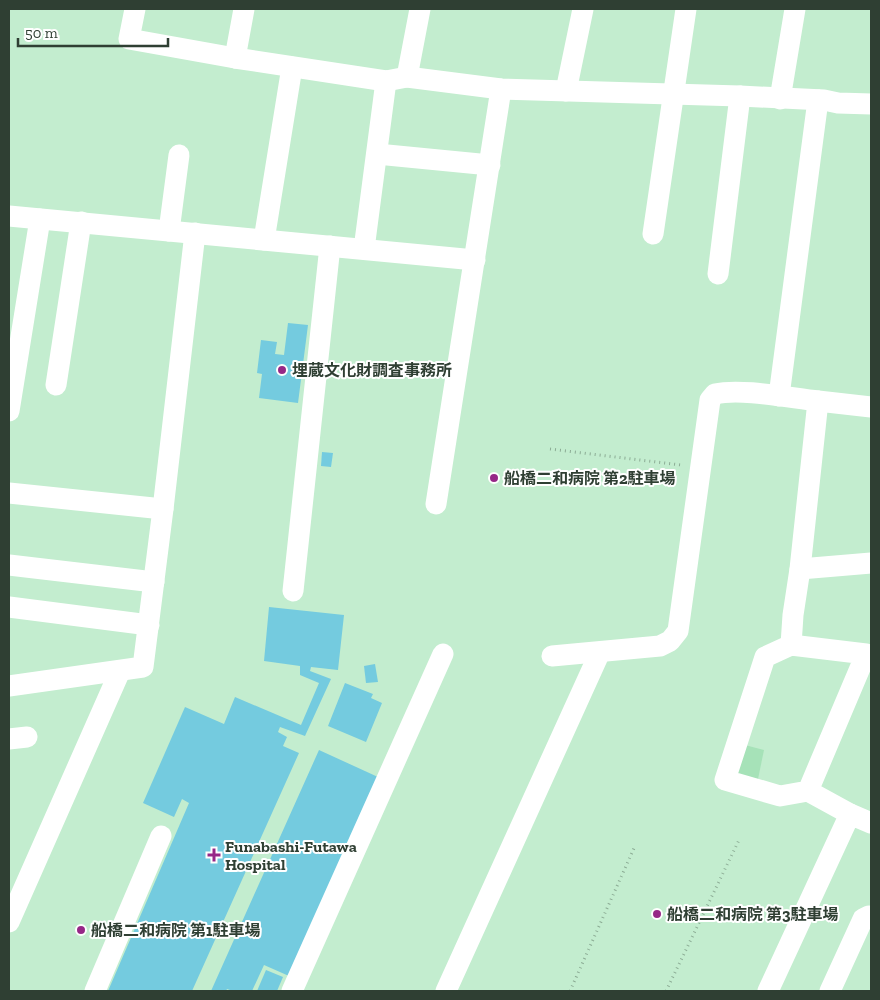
<svg xmlns="http://www.w3.org/2000/svg" width="880" height="1000" viewBox="0 0 880 1000" font-family="'Zilla Slab','Noto Sans JP',serif">
<style>
.green{fill:#a6e2b8}
.building{fill:#74cbdf}
.lines{fill:none;stroke-linecap:round;stroke-linejoin:round}
.path{stroke:#8cac95;stroke-width:3;stroke-dasharray:1 4;stroke-linecap:butt}
.minor{stroke:#fff;stroke-width:21}
.poi-dot{fill:#962787;stroke:#fff;stroke-width:2}
.labels{text-anchor:middle;dominant-baseline:central;stroke-width:4;stroke-linejoin:round;paint-order:stroke}
.poi-label{font-size:16px;font-weight:bold;fill:#2f3f33;stroke:#fff;text-anchor:start}
</style>
<rect width="100%" height="100%" fill="#c3edcf"/>
<path class="green" d="M741 744 764 750 758 779 739 776 735 767Z"/>
<g class="building">
<path d="M288 323 308 325 298 403 259 398 262 374 257 373 261 340 277 342 275 354 284 355Z"/>
<path d="M322 452 333 453 331 467 321 466Z"/>
<path d="M269 607 344 615 338 670 311 667 310 671 331 679 305 736 280 727 278 732 287 737 283 746 299 753 192 991H108L189 803 182 799 174 817 143 803 185 707 224 724 235 697 301 725 319 683 300 675V666L264 661Z"/>
<path d="M375 664 378 682 366 683 364 666Z"/>
<path d="M345 683 373 694 371 698 382 703 366 742 328 726Z"/>
<path d="M319 750 378 777 289 976 264 965 252 991H233L227 989 226 991H211Z"/>
<path d="M266 970 283 977 277 991H257Z"/>
</g>
<g class="lines">
<g class="path">
<path d="M550 449 681 465"/>
<path d="M570 991 635 846"/>
<path d="M666 991 740 838"/>
</g>
<g class="minor">
<path d="M135 9 129 39 235 58 386 81 407 77 501 89 740 96 824 100 838 103 871 104"/>
<path d="M235 58 244 9"/>
<path d="M407 77 420 9"/>
<path d="M566 91 583 9"/>
<path d="M780 99 795 9"/>
<path d="M377 154 490 165"/>
<path d="M9 216 475 260"/>
<path d="M169 231 179 155"/>
<path d="M653 234 686 9"/>
<path d="M264 240 292 67"/>
<path d="M364 249 386 81"/>
<path d="M718 274 740 96"/>
<path d="M56 385 81 222"/>
<path d="M779 396 818 100"/>
<path d="M9 411 40 219"/>
<path d="M9 493 163 509"/>
<path d="M436 504 501 89"/>
<path d="M9 565 154 582"/>
<path d="M800 569 871 563"/>
<path d="M293 591 330 246"/>
<path d="M9 607 149 625"/>
<path d="M791 645 793 615 800 569 818 401 871 407"/>
<path d="M552 656 660 646 670 641 678 631 710 400 715 394C741 388 790 398 818 401"/>
<path d="M9 686 143 667 163 509 195 233"/>
<path d="M9 739 27 737"/>
<path d="M808 791 866 654 791 645 765 657 725 780 780 796 808 791 850 814"/>
<path d="M9 922 120 671"/>
<path d="M95 991 161 836"/>
<path d="M292 991 443 654"/>
<path d="M446 991 600 652"/>
<path d="M768 991 850 814 871 823"/>
<path d="M830 991 863 919 869 916 871 917"/>
</g>
</g>
<g class="poi-dot">
<circle cx="282" cy="370" r="5"/>
<circle cx="494" cy="478" r="5"/>
<path d="M211.5 847.5h5v5h5v5h-5v5h-5v-5h-5v-5h5z"/>
<circle cx="657" cy="914" r="5"/>
<circle cx="81" cy="930" r="5"/>
</g>
<g class="labels">
<g class="poi-label">
<text x="292" y="370">埋蔵文化財調査事務所</text>
<text x="504" y="478">船橋二和病院 第2駐車場</text>
<text x="225" y="846">Funabashi-Futawa<tspan x="225" dy="18">Hospital</tspan></text>
<text x="667" y="914">船橋二和病院 第3駐車場</text>
<text x="91" y="930">船橋二和病院 第1駐車場</text>
</g>
</g>
<rect width="880" height="1000" fill="none" stroke="#2f3f33" stroke-width="20"/>
<path d="M18 38v8h150v-8" fill="none" stroke="#2f3f33" stroke-width="2.5"/>
<text x="25" y="38" font-size="15" fill="#2f3f33" stroke="#ffffff" stroke-width="4" paint-order="stroke">50 m</text>
</svg>
